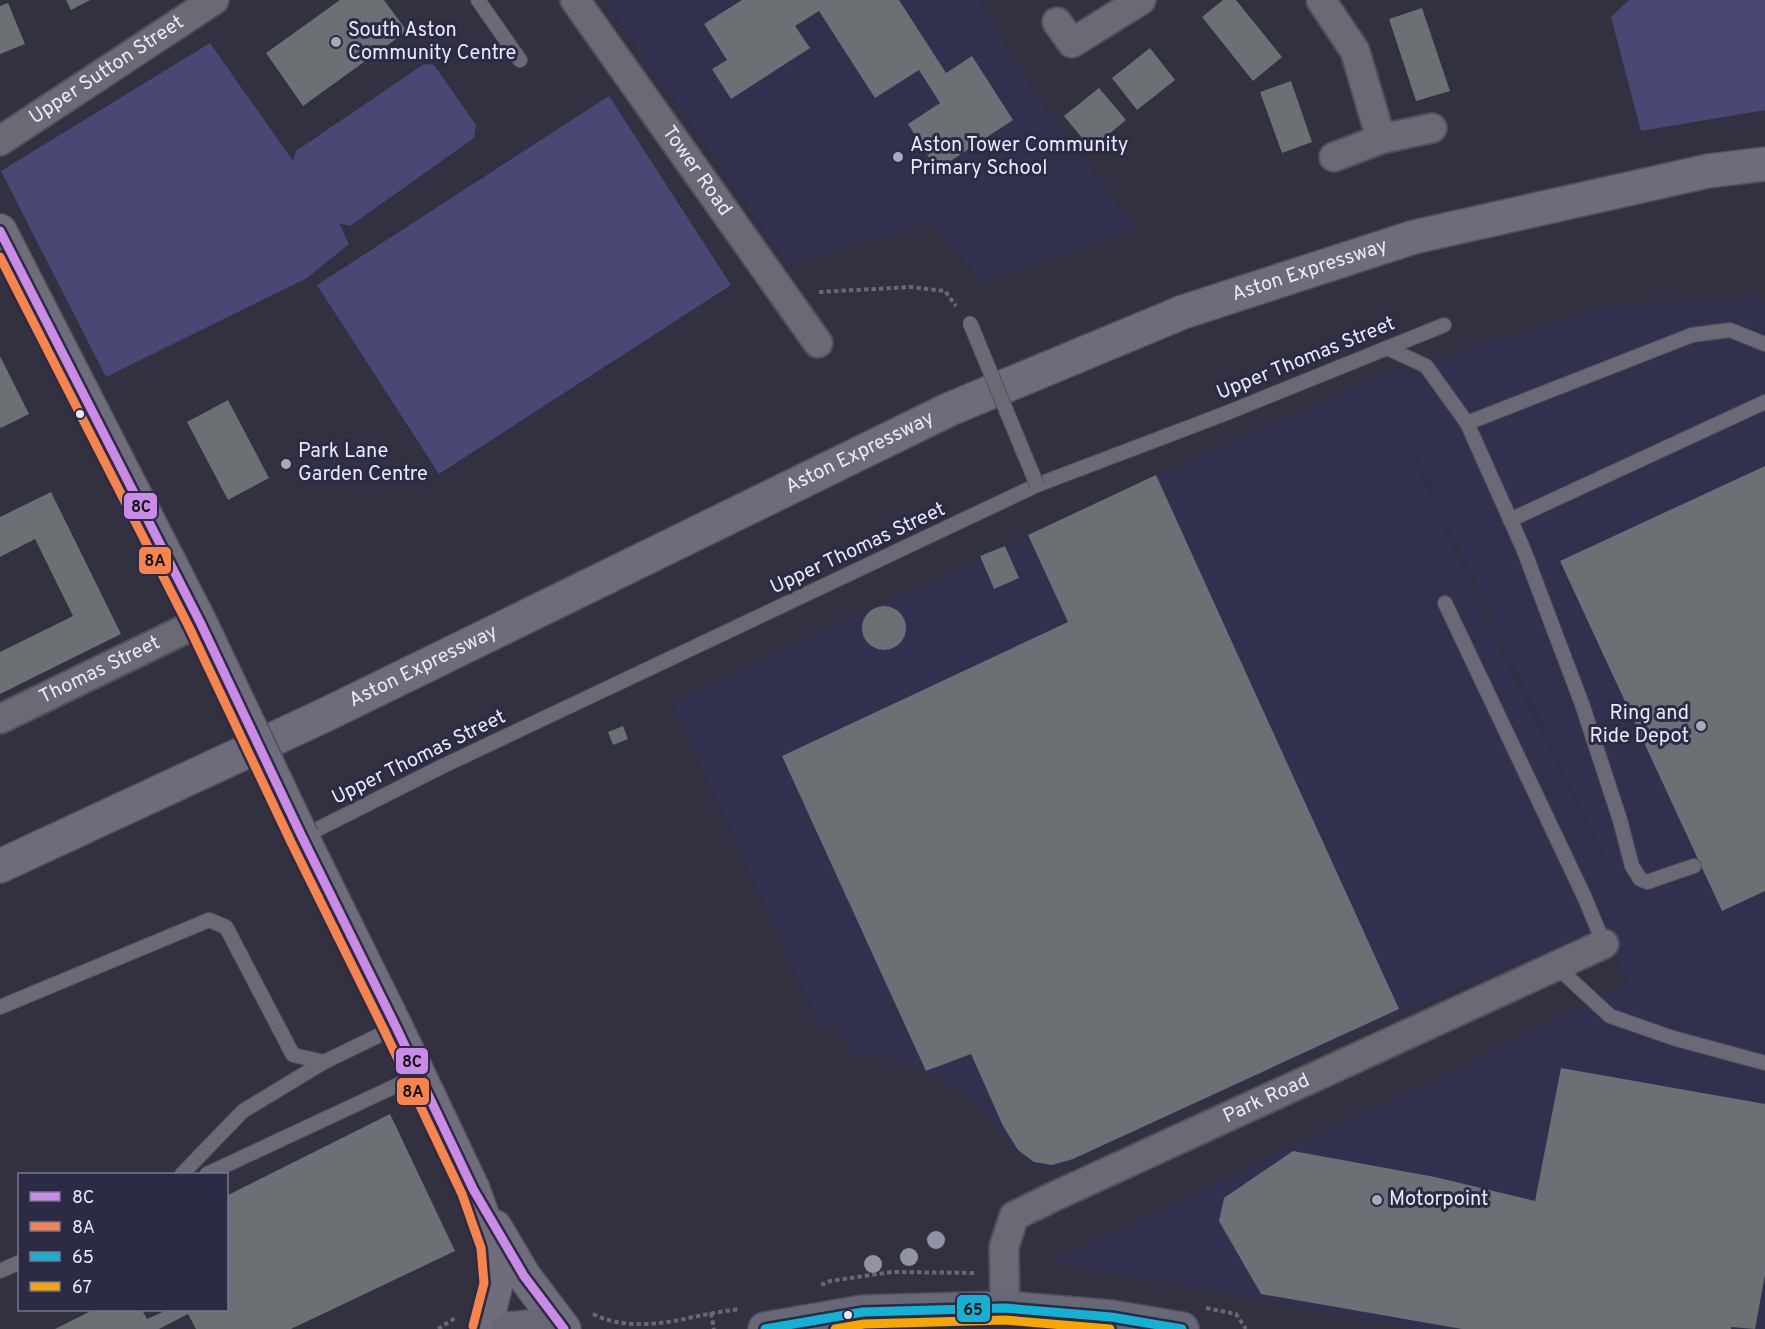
<svg xmlns="http://www.w3.org/2000/svg" width="1765" height="1329" viewBox="0 0 1765 1329" font-family="Overpass,sans-serif">
  <style>
    .built { fill: #31304f; fill-rule: evenodd }
    .green { fill: #494774 }
    .building { fill: #6a7073 }
    .lines { fill: none; stroke-linecap: round; stroke-linejoin: round }
    .lane-casing { stroke: #50505d; stroke-width: 16 }
    .street-casing { stroke: #50505d; stroke-width: 32 }
    .secondary-casing { stroke: #50505d; stroke-width: 36 }
    .primary-casing { stroke: #50505d; stroke-width: 36 }
    .highway-casing { stroke: #50505d; stroke-width: 36 }
    .path { stroke: #686772; stroke-width: 4; stroke-dasharray: 4.5 3; stroke-linecap: butt }
    .lane { stroke: #6a6a75; stroke-width: 14 }
    .street { stroke: #6a6a75; stroke-width: 28 }
    .secondary { stroke: #6e6d7a; stroke-width: 33 }
    .primary { stroke: #686776; stroke-width: 33 }
    .highway { stroke: #6c6c7b; stroke-width: 33 }
    .lane-bridge-casing { stroke: #50505d; stroke-width: 16; stroke-linecap: butt }
    .secondary-bridge-casing { stroke: #50505d; stroke-width: 36; stroke-linecap: butt }
    .lane-bridge { stroke: #6a6a75; stroke-width: 14 }
    .secondary-bridge { stroke: #6e6d7a; stroke-width: 33 }
    .bus-1-casing { stroke: #2c2b46; stroke-width: 14 }
    .bus-2-casing { stroke: #2c2b46; stroke-width: 14 }
    .bus-3-casing { stroke: #2c2b46; stroke-width: 14 }
    .bus-4-casing { stroke: #2c2b46; stroke-width: 14 }
    .bus-1 { stroke: #ca8be6; stroke-width: 9 }
    .bus-2 { stroke: #f8844c; stroke-width: 9 }
    .bus-3 { stroke: #13b2d5; stroke-width: 9 }
    .bus-4 { stroke: #f7a600; stroke-width: 9 }
    .tree { fill: #9292a5 }
    .poi-dot { fill: #a9a9ba; stroke: #2c2b46; stroke-width: 2 }
    .bus-dot { fill: #e9e9fb; stroke: #2c2b46; stroke-width: 2 }
    .labels { text-anchor: middle; dominant-baseline: central; stroke-width: 6; stroke-linejoin: round; paint-order: stroke }
    .poi-label { font-size: 20px; fill: #e9e9fb; stroke: #2c2b46; text-anchor: start }
    .street-label { font-size: 20px; fill: #e9e9fb; stroke: #2c2b46 }
    .line-badge { stroke: #2c2b46; stroke-width: 2 }
    .pale-badge-label { font-size: 16px; text-anchor: middle; font-weight: bold; fill: #111 }
  </style>
  <rect width="100%" height="100%" fill="#323140"/>
  <!-- built -->
  <path class="built" d="M604,0H980L1033,91L1136,228L982,284L932,222L788,265Z
    M1753,298L1765,303V1329H1415L1051,1261L1442,1076L1627,982L1602,928L1409,1009L1051,1170L1021,1159L1003,1136L988,1112L945,1081L892,1057L852,1054L838,1023L822,1032L671,702L1171,469L1378,376L1616,304ZM1395,413L1617,886H1616L1467,578Z"/>
  <!-- green -->
  <path class="green" d="M1629,0H1765V110L1641,131L1611,17Z
    M210,43L293,161L296,151L424,64L434,65L476,125L474,138L350,226L339,223L349,244L307,278L106,377L1,171Z
    M609,96L731,285L439,474L317,285Z"/>
  <!-- building -->
  <path class="building" d="M66,0H90L71,10Z
    M340,0H384L407,31L303,106L266,53Z
    M742,0H899L946,73L972,56L1013,120L937,170L908,124L940,103L919,70L875,98L819,11L795,26L810,48L731,99L712,69L727,60L704,24Z
    M1223,0H1236L1282,57L1253,81L1202,17Z
    M8,3L25,44L0,54V6Z
    M1422,8L1450,91L1416,101L1389,19Z
    M1150,48L1175,80L1137,110L1112,78Z
    M1291,81L1312,142L1282,153L1260,92Z
    M1099,88L1126,120L1091,149L1064,116Z
    M0,356L29,414L1,428L0,426Z
    M228,400L269,478L228,500L187,422Z
    M1765,466V891L1722,911L1560,561Z
    M1156,475L1399,1009L1073,1159L1052,1165L1034,1162L1018,1150L1003,1126L971,1054L926,1071L782,756L1068,622L1028,535Z
    M51,492L121,634L0,694V652L73,616L35,539L0,557V517Z
    M1005,546L1019,578L994,589L980,556Z
    M862 628a22 22 0 1 1 44 0a22 22 0 1 1-44 0Z
    M623,726L628,739L613,745L608,732Z
    M1561,1068L1765,1104V1275L1755,1329L1731,1327V1329H1462L1261,1294L1219,1221L1224,1198L1293,1151L1435,1177L1535,1201Z
    M390,1114L455,1251L291,1329H196L188,1314L159,1329H55L93,1310H142L147,1319L167,1310H226V1196Z"/>
  <g class="lines">
    <defs>
      <path id="lane" d="M478,0L520,60
        M1387,348L1426,366L1467,423L1523,548L1582,704L1620,820L1632,866L1640,879L1647,882L1694,866
        M1467,423L1692,335L1730,330L1765,344
        M1510,520L1765,402
        M1445,603L1584,896L1604,944
        M302,837L443,766L1037,485L1224,414L1444,325
        M1556,966L1610,1016L1673,1038L1765,1063
        M0,1007L209,920L226,927L293,1055L324,1062L396,1027
        M182,1174L243,1111L324,1062
        M207,1174L419,1075
        M0,1271L20,1262"/>
      <g id="street">
        <path id="s1" d="M575,0L818,343"/>
        <path d="M1321,0L1355,51L1381,139"/>
        <path d="M1057,22L1072,43L1141,0"/>
        <path id="s2" d="M0,141L214,0"/>
        <path d="M1334,157L1381,139L1432,128"/>
        <path id="s3" d="M0,719L200,622"/>
        <path id="s4" d="M1005,1308L1004,1247L1014,1216L1053,1197L1604,944"/>
      </g>
      <path id="secondary" d="M0,231L200,622
        M302,837L396,1027L473,1189L493,1245L496,1284L485,1329
        M495,1227L524,1276L564,1329"/>
      <path id="primary" d="M508,1329L539,1326L550,1329
        M765,1329L863,1312L1005,1308L1111,1317L1182,1329"/>
      <g id="highway">
        <path id="s5" d="M0,866L325,715L950,409L1183,312L1414,237L1708,171L1765,164"/>
      </g>
    </defs>
    <!-- lane casing -->
    <use href="#lane" class="lane-casing"/>
    <!-- street casing -->
    <use href="#street" class="street-casing"/>
    <!-- secondary casing -->
    <use href="#secondary" class="secondary-casing"/>
    <!-- primary casing -->
    <use href="#primary" class="primary-casing"/>
    <!-- highway casing -->
    <use href="#highway" class="highway-casing"/>
    <!-- path -->
    <path class="path" d="M819,292L911,287L945,291L956,306
      M821,1285L830,1281L892,1272L977,1273
      M1206,1308L1236,1314L1246,1329
      M711,1313L714,1329
      M593,1314C623,1329 659,1325 693,1317C708,1314 724,1311 740,1309
      M438,1329L455,1318"/>
    <!-- lane -->
    <use href="#lane" class="lane"/>
    <!-- street -->
    <use href="#street" class="street"/>
    <!-- secondary -->
    <use href="#secondary" class="secondary"/>
    <!-- primary -->
    <use href="#primary" class="primary"/>
    <!-- highway -->
    <use href="#highway" class="highway"/>
    <defs>
      <path id="lane-bridge" d="M970,323L1037,485"/>
      <path id="secondary-bridge" d="M200,622L302,837"/>
    </defs>
    <!-- lane-bridge casing -->
    <use href="#lane-bridge" class="lane-bridge-casing"/>
    <!-- secondary-bridge casing -->
    <use href="#secondary-bridge" class="secondary-bridge-casing"/>
    <!-- lane-bridge -->
    <use href="#lane-bridge" class="lane-bridge"/>
    <!-- secondary-bridge -->
    <use href="#secondary-bridge" class="secondary-bridge"/>
    <defs>
      <path id="bus-1" d="M0,231L200,622L302,837L396,1027L473,1189L524,1276L564,1329"/>
      <path id="bus-2" d="M0,257L189,627L291,842L385,1032L462,1194L481,1248L484,1283L473,1326"/>
      <path id="bus-3" d="M765,1329L863,1312L1005,1308L1111,1317L1182,1329"/>
      <path id="bus-4" d="M835,1329L864,1324L1005,1320L1110,1329"/>
    </defs>
    <!-- bus-1 casing -->
    <use href="#bus-1" class="bus-1-casing"/>
    <!-- bus-2 casing -->
    <use href="#bus-2" class="bus-2-casing"/>
    <!-- bus-3 casing -->
    <use href="#bus-3" class="bus-3-casing"/>
    <!-- bus-4 casing -->
    <use href="#bus-4" class="bus-4-casing"/>
    <!-- bus-1 -->
    <use href="#bus-1" class="bus-1"/>
    <!-- bus-2 -->
    <use href="#bus-2" class="bus-2"/>
    <!-- bus-3 -->
    <use href="#bus-3" class="bus-3"/>
    <!-- bus-4 -->
    <use href="#bus-4" class="bus-4"/>
  </g>
  <!-- trees -->
  <g class="tree">
    <circle cx="936" cy="1240" r="9"/>
    <circle cx="909" cy="1257" r="9"/>
    <circle cx="873" cy="1264" r="9"/>
  </g>
  <!-- markers -->
  <g class="poi-dot">
    <circle cx="336" cy="42" r="6"/>
    <circle cx="898" cy="157" r="6"/>
    <circle cx="286" cy="464" r="6"/>
    <circle cx="1701" cy="726" r="6"/>
    <circle cx="1377" cy="1200" r="6"/>
  </g>
  <g class="bus-dot">
    <circle cx="80" cy="414" r="5"/>
    <circle cx="848" cy="1315" r="5"/>
  </g>
  <g class="labels">
    <!-- poi labels -->
    <g class="poi-label">
      <text x="348" y="31">South Aston<tspan x="348" dy="23">Community Centre</tspan></text>
      <text x="910" y="146">Aston Tower Community<tspan x="910" dy="23">Primary School</tspan></text>
      <text x="298" y="452">Park Lane<tspan x="298" dy="23">Garden Centre</tspan></text>
      <text x="1689" y="714" text-anchor="end">Ring and<tspan x="1689" dy="23">Ride Depot</tspan></text>
      <text x="1389" y="1200">Motorpoint</text>
    </g>
    <!-- street labels -->
    <g class="street-label">
      <text stroke="none"><textPath href="#s2" startOffset="128">Upper Sutton Street</textPath></text>
      <text stroke="none"><textPath href="#s1" startOffset="210">Tower Road</textPath></text>
      <text stroke="none"><textPath href="#s5" startOffset="1440">Aston Expressway</textPath></text>
      <text transform="translate(1306 359) rotate(-22)">Upper Thomas Street</text>
      <text stroke="none"><textPath href="#s5" startOffset="954">Aston Expressway</textPath></text>
      <text transform="translate(858 549) rotate(-25)">Upper Thomas Street</text>
      <text stroke="none"><textPath href="#s5" startOffset="468">Aston Expressway</textPath></text>
      <text stroke="none"><textPath href="#s3" startOffset="111">Thomas Street</textPath></text>
      <text transform="translate(419 758) rotate(-26)">Upper Thomas Street</text>
      <text stroke="none"><textPath href="#s4" startOffset="372">Park Road</textPath></text>
    </g>
  </g>
  <g class="line-badge">
    <rect x="123" y="492" width="35" height="28" rx="6" fill="#ca8be6"/>
    <rect x="138" y="546" width="34" height="29" rx="6" fill="#f8844c"/>
    <rect x="395" y="1047" width="34" height="28" rx="6" fill="#ca8be6"/>
    <rect x="396" y="1077" width="34" height="29" rx="6" fill="#f8844c"/>
    <rect x="956" y="1294" width="35" height="29" rx="6" fill="#13b2d5"/>
  </g>
  <g class="pale-badge-label">
    <text x="141" y="512">8C</text>
    <text x="155" y="566">8A</text>
    <text x="412" y="1067">8C</text>
    <text x="413" y="1097">8A</text>
    <text x="973" y="1315">65</text>
  </g>
  <!-- legend -->
  <rect x="18" y="1173" width="210" height="138" fill="#2c2b46" stroke="#78778e" stroke-width="1.5"/>
  <rect x="30" y="1192" width="30" height="9" fill="#ca8be6" stroke="#78778e" stroke-width="1.5"/>
  <text x="72" y="1203" font-size="18" fill="#e9e9fb">8C</text>
  <rect x="30" y="1222" width="30" height="9" fill="#f8844c" stroke="#78778e" stroke-width="1.5"/>
  <text x="72" y="1233" font-size="18" fill="#e9e9fb">8A</text>
  <rect x="30" y="1252" width="30" height="9" fill="#13b2d5" stroke="#78778e" stroke-width="1.5"/>
  <text x="72" y="1263" font-size="18" fill="#e9e9fb">65</text>
  <rect x="30" y="1282" width="30" height="9" fill="#f7a600" stroke="#78778e" stroke-width="1.5"/>
  <text x="72" y="1293" font-size="18" fill="#e9e9fb">67</text>
</svg>
